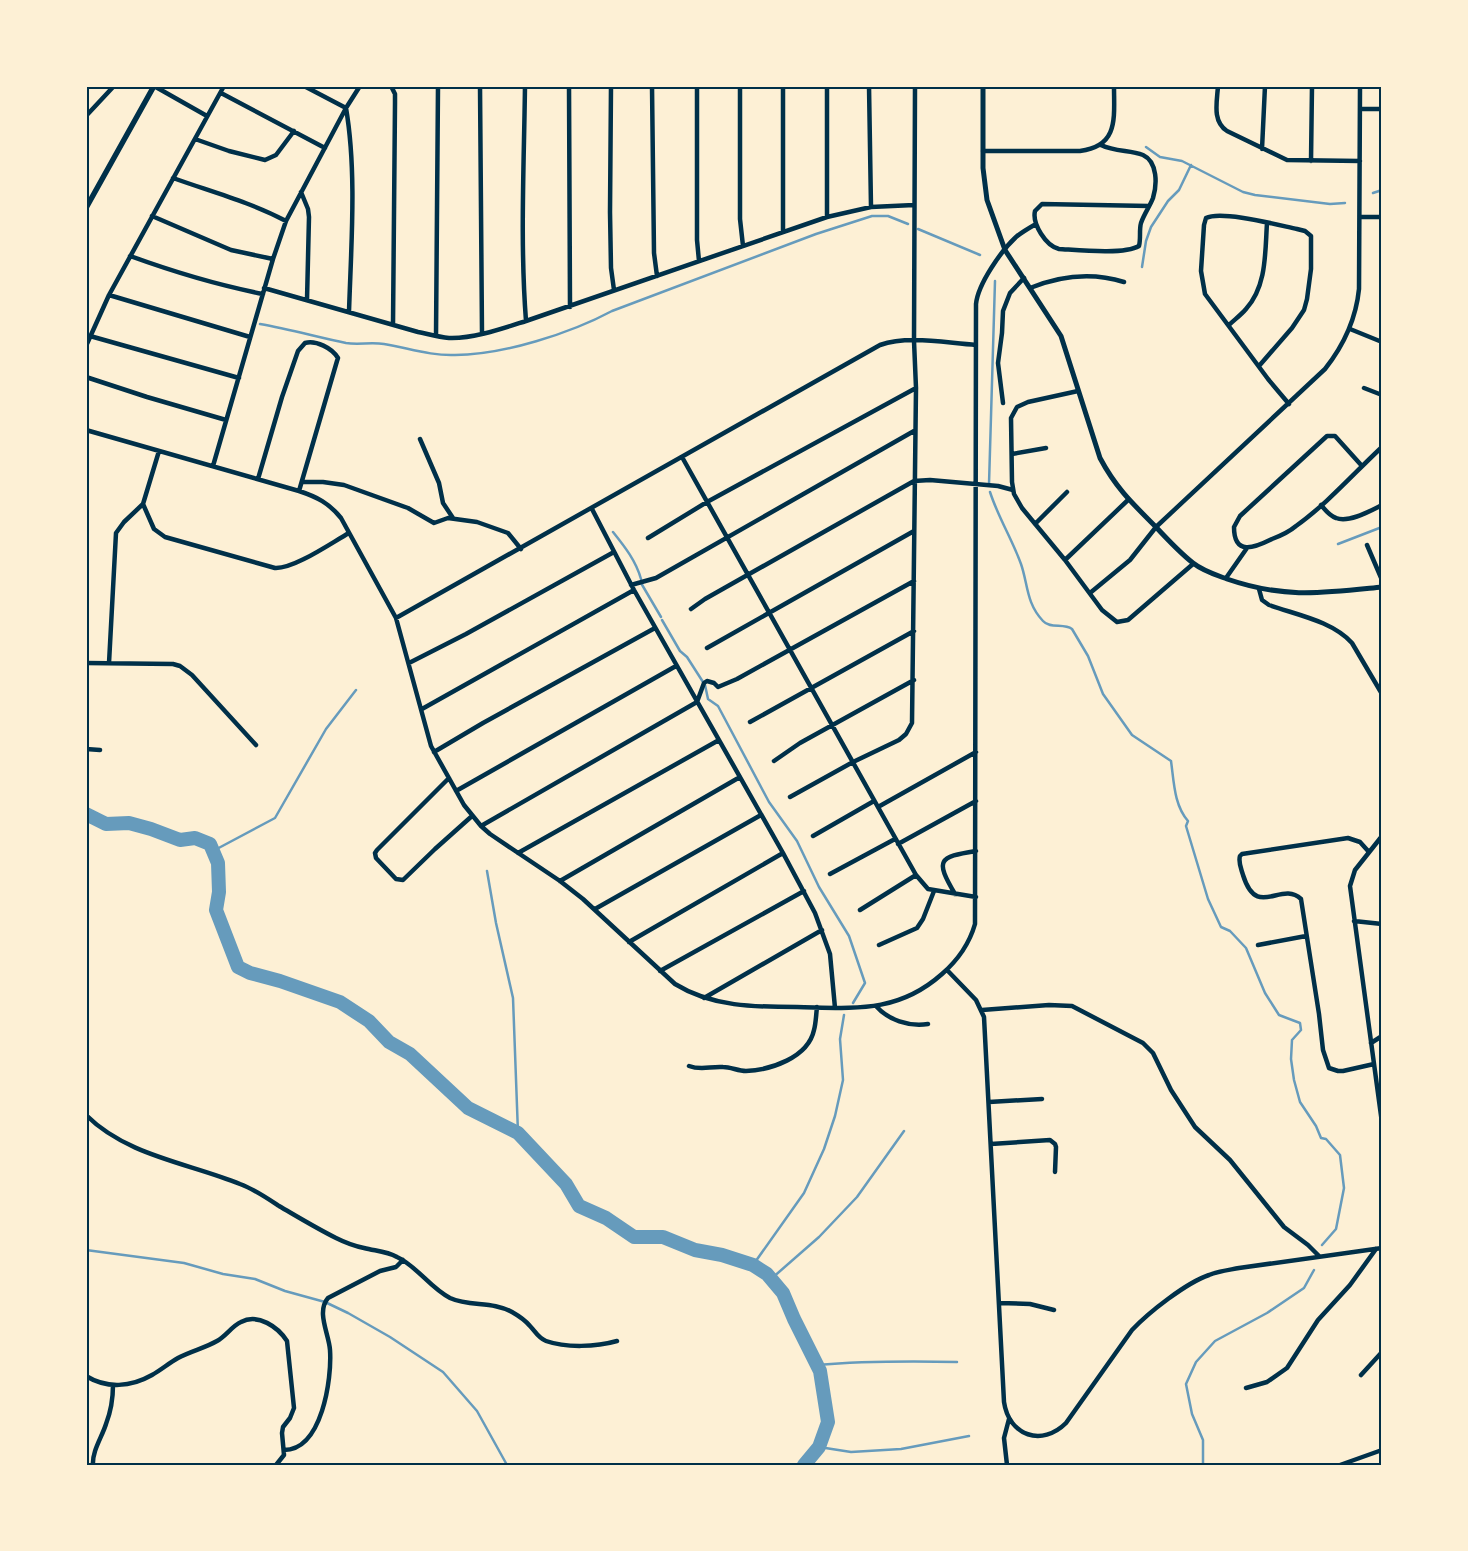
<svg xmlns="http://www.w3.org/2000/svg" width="1468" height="1551" viewBox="0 0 1468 1551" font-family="'Nunito Sans',sans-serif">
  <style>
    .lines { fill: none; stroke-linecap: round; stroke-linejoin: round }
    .stream { stroke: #669bbc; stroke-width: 2.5 }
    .river { stroke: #669bbc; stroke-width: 14 }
    .minor { stroke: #003049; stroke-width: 4.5 }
    .tertiary { stroke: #003049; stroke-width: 5 }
    .secondary { stroke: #003049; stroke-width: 5.5 }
    .neatline { fill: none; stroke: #003049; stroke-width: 2 }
  </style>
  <rect width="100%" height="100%" fill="#fdf0d5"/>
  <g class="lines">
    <!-- stream -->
    <path class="stream" d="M1146,147L1160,157L1182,161L1243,192L1255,195L1330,204L1345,203
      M1373,193L1382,190
      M918,229L980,255
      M1142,267L1146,241L1151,227L1168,201L1179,190L1191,165
      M260,324C289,329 317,337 346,343C358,345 371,342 384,344C408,348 431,356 455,355C503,355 571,333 612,311L816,234L872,216H888L908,224
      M989,484L995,281
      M990,492C998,517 1012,539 1021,564C1028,584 1026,603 1043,621C1050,629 1064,623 1072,629L1088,656L1103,694L1132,735L1171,761C1174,782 1174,805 1188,821L1186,826L1208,899L1221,927L1230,931L1246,948L1265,993L1279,1015L1300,1023L1301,1030L1292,1040L1291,1059L1294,1080L1300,1102L1316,1126L1321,1138L1326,1139L1340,1155L1344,1188L1336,1229L1322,1245
      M613,532C625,547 636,561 641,579
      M1338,544L1382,527
      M641,583L661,617
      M662,620L680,651L687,657L703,682
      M705,685L708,699L718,706L769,802L797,841L819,887L849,936L865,983L853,1003
      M213,851L275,818L326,729L356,690
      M487,871L496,923L513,998L518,1133
      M86,1250L184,1263L223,1274L255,1279L285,1291L325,1302L348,1313L390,1337L443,1372L477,1411L507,1465
      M753,1265L804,1193L824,1149L835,1116L843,1080L840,1039L844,1015
      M771,1279L819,1237L857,1197L904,1131
      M817,1365C864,1361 910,1361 957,1362
      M819,1447L851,1452L901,1449L969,1436
      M1203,1465V1440L1192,1414L1186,1384L1196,1362L1215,1341L1267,1313L1304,1288L1314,1270"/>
    <!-- river -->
    <path class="river" d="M86,814L106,824L129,823L151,829L180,840L195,838L210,844L218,863L219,892L216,910L238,967L250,973L280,981L340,1002L369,1021L389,1042L410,1054L468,1108L518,1133L566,1184L579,1206L606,1218L634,1237H663L695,1250L722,1255L753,1265L767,1274L783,1293L794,1319L820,1371L828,1422L819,1447L804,1465"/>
    <!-- minor -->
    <path class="minor" d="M154,86L207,116
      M304,86L346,108C357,172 351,247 349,312
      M391,86L395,94V103L393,325
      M480,86L482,333
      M525,86C524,165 520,243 526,321
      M569,86L570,307
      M611,86L610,212L611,268L614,290
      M652,86L654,253L657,276
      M697,86V240L699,261
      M740,86V219L743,246
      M783,86V232
      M827,86V217
      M869,86L871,207
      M1218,86C1217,102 1212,121 1227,131L1287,160L1360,161
      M221,93L325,148
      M1361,109H1382
      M86,116L114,86
      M195,139L229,151L265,160L276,155L294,131
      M1101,145C1115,152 1130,150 1143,155C1158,162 1157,185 1153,198C1150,206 1144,214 1141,223C1139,230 1141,238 1139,246C1124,255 1077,250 1059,249C1046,246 1032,224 1035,211L1042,204L1149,206
      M1262,149L1265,86
      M983,151H1080C1119,146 1114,118 1114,86
      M1311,161L1312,86
      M173,178C212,192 250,202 286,221
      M301,192L308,209L309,217L307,300
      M152,216L231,250L273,259
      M1360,217H1382
      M130,256C174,272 217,285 263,294
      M264,288L418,332C428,334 438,337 449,338C473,339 504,328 526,321L827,217L871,207L914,205
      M1030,288C1062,275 1092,272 1124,282
      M109,295L250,337
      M1229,325C1234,320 1241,315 1246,309C1267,286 1265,252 1267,223
      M1350,329L1382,342
      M90,336L239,378
      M436,336L438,86
      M86,346L109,295L224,86
      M1259,366L1292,328L1304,310L1307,299L1311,269V236L1305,231L1297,229C1278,225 1221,210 1206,218L1204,225L1201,271L1205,294L1268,379L1289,404
      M86,377L147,397L226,420
      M1364,388L1382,395
      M1078,391L1028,402L1017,407L1011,418L1012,482L1014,494L1022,508L1065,560L1102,610L1117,622L1128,620L1193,564
      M1003,403L998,363L1002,333L1003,311L1010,293L1024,278
      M86,430L299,491C317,497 329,503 341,518L396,618L431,746L464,805L481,826L490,834L560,881L583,899L675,984C712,1007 755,1007 797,1007C853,1008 897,1014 942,974C958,960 969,945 975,924L976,304C978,284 1001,251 1016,237C1022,232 1029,228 1036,224
      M420,439L439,483L443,503L453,518
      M1012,454L1046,448
      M682,457L916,875L928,889L976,897
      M213,466L273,259L286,221L346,108L360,86
      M1362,466L1335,436H1327L1240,516L1234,527C1234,556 1254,548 1272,539C1280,536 1289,532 1296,526C1327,504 1354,473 1382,447
      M258,479L282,397L298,351L305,343C316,340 332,348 338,358L337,361L299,491
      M302,482H323L344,485L408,508L434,523L448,518L477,522L508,533L521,549
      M143,504L154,529L165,537L275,568C294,569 331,543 349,533
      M1321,505C1325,510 1330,516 1336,518C1349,523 1370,511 1382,505
      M592,509L634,590L783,853L815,913L830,954L835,1008
      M1035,524L1067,492
      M648,538L707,502L916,388
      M1367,545L1382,580
      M1065,560L1128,500
      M1226,578L1247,548
      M631,585L656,578L914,431
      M1259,589L1262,600L1269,605C1297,615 1332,621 1352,643L1382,694
      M1090,593L1130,560L1156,527L1325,369C1344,345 1356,319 1359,289L1360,86
      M691,609L705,599L914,481L930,480L998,486L1013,490
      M396,618L880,345C909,335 945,343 976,345
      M707,648L914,531
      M86,663L173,664L180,666L192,675L256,745
      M109,663L116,533L124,522L143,504L159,451
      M409,663L466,634L614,552
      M422,709L634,590
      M750,722L914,631
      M86,749L100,750
      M434,752L483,723L655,628
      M774,761L800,743L914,680
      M449,778L377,850L375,853L376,858L396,879L403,880L435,849L472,816
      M456,791L676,666
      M790,797L853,762L899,740L906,734L912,723L916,388L914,341L915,86
      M878,807L976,752
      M481,826L697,702L704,683L707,681L714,683L718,687L737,679L914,581
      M813,836L874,801
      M1382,836L1355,870L1350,886L1382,1123
      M898,844L976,801
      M1369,852L1360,842L1348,838L1242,854L1240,856C1238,862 1241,868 1243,875C1257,920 1281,880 1301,899L1319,1014L1323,1050L1329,1068L1338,1071H1343L1374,1064
      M518,853L719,740
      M830,874L895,839
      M560,881L740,777
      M955,894C935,860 938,857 976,851
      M595,909L761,815
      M860,910L916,875
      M1354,921L1382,924
      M629,942L783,853
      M879,945L917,928L923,919L934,891
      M1258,945L1306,936
      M947,970L976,1000L984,1017L1004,1402C1009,1436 1042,1447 1066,1423L1132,1330C1149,1312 1186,1283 1209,1275C1219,1271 1229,1270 1239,1268L1382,1248
      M660,971L804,891
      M704,998L822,930
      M876,1006C888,1020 909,1027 928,1024
      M982,1010L1049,1005L1072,1006L1143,1043L1153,1053L1171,1090L1195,1127L1230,1160L1284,1227L1308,1245L1319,1256
      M1371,1043L1382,1036
      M689,1066C702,1071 710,1066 723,1067C731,1067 738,1071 746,1071C770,1070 808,1058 814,1030C816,1023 816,1015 817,1007
      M989,1102L1042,1099
      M86,1115C127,1156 189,1163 240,1184C254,1189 267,1198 279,1206C298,1217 316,1228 336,1238C344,1242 354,1246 364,1248C375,1251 386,1251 397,1257C417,1266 430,1288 450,1298C470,1307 492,1301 512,1312C519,1316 525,1320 530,1326C535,1331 538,1338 546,1341C566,1348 596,1347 617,1341
      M991,1144L1050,1140L1055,1144L1056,1147L1055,1172
      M999,1303L1030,1304L1054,1310
      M1361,1375L1382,1352
      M86,1376C107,1389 131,1387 152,1375C161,1370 169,1363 178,1358C191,1351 205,1348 217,1341C226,1336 232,1326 241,1322C258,1313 278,1327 287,1341L294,1408L290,1418L283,1427L282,1433L284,1455L276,1465
      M1246,1388L1267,1382L1287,1368L1318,1320L1350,1285L1376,1249
      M284,1450C322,1450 332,1379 330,1350C329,1334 316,1312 328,1298L380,1271L396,1267L403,1260
      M93,1465C92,1451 102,1437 106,1424C111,1411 113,1399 113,1385
      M1007,1465L1004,1438L1009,1419
      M1340,1465L1382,1450"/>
    <!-- tertiary -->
    <path class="tertiary" d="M983,86V168L987,200L1005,250L1061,336L1100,458C1116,488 1132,503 1155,526C1167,539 1179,552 1193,563C1203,571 1216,575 1227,579C1285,599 1323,593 1382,587"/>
    <!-- secondary -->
    <path class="secondary" d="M86,208L154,86"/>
  </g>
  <!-- border -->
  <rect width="1468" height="1551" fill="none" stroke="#fdf0d5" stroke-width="175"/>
  <rect x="88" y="88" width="1292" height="1376" class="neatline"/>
</svg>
